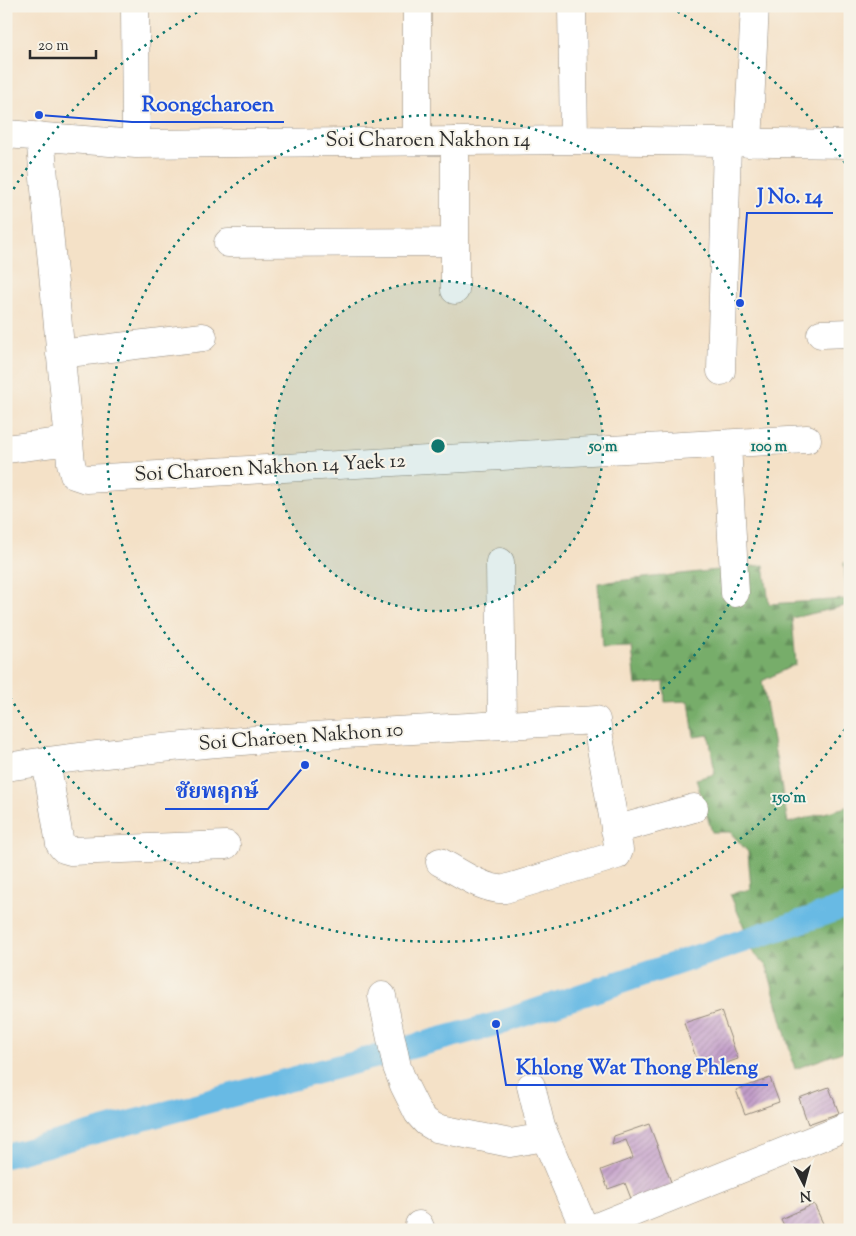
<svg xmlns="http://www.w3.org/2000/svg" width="856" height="1236" viewBox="0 0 856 1236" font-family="'Sorts Mill Goudy','Noto Serif Thai',serif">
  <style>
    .forest { fill: url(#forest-firs); stroke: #516c4b }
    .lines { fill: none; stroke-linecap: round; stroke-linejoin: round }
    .canal { stroke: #68bae4; stroke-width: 24 }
    .building { fill: url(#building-hatch) }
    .minor-casing { stroke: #908679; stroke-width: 29 }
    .minor { stroke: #fff; stroke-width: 28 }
    .ring { fill: none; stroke: #0f766e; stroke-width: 2.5; stroke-dasharray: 2.5 5 }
    .labels { text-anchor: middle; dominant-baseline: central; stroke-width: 4; stroke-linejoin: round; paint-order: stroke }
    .street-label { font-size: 20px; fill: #2b2b2b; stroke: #f7f3e8 }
    .centre { fill: #0f766e; stroke: #f7f3e8; stroke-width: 2.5 }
    .ring-label { font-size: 15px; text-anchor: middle; font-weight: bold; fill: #0f766e; stroke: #f7f3e8; stroke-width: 4; stroke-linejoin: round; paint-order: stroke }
    .leader { fill: none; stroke: #1d4ed8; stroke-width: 2 }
    .callout-dot { fill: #1d4ed8; stroke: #f7f3e8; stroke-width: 2 }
    .callout-label { font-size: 21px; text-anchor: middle; font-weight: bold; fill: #1d4ed8; stroke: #f7f3e8; stroke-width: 4; stroke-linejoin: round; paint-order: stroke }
  </style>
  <defs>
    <pattern id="forest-firs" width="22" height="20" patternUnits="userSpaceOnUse" patternTransform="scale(1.25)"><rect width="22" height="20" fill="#77ad6b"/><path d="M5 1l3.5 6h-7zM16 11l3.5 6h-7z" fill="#628d58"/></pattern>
    <pattern id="building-hatch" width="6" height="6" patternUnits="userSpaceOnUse" patternTransform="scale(1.25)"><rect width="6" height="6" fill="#c39eca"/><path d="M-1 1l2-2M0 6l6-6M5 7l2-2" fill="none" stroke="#9f81a4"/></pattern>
  </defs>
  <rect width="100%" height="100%" fill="#f7f3e8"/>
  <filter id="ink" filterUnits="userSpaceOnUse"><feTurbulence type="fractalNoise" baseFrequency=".02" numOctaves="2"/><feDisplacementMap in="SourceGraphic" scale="10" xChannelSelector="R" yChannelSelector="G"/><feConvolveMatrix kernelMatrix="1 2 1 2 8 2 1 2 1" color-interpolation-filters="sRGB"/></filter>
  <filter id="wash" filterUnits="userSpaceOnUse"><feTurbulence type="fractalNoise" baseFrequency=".0096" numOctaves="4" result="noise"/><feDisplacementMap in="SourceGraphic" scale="20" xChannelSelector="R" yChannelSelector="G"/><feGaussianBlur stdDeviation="1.12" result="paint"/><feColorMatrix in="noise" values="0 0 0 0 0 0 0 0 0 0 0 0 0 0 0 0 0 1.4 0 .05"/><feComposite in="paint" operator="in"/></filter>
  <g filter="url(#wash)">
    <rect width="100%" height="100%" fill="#f4e1c7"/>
    <!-- forest -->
    <path class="forest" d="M850,562V605L792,618L796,664L762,681L788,823L850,806V900L747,934L730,894L751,889L748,852L730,832H712L696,779L715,774L709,735L694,737L689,701L665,702L664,682L636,685L632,647L602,648L598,583L764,565L769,604L847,599L844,563Z
      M850,915V1049L795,1069L767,967L750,949Z"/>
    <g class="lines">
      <!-- canal -->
      <path class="canal" d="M6,1156L496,1024L850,905"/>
    </g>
    <g id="blocks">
      <!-- building -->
      <path class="building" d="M721,1011L738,1059L701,1072L684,1023Z
        M770,1078L779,1102L745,1114L736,1090Z
        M829,1087L839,1113L808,1124L799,1098Z
        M649,1124L673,1187L632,1201L625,1183L608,1189L601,1170L633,1158L626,1140L612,1145L614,1136Z
        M814,1204L826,1230H786L781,1219Z"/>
    </g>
  </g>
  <g filter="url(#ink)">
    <use href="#blocks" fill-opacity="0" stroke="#908679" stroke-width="1"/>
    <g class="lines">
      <defs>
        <path id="minor" d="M135,6L136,144
          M417,6V141
          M572,6L574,140
          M6,134L136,144L574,140L850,144
          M40,136L71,463L74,475L86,479L807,439
          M455,141V290
          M748,143L755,6
          M228,243L455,242
          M821,334L850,333
          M60,354L203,337
          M721,371L727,143
          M727,444L735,593
          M6,449L69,441
          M500,562L502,725
          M46,761L60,844L64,849L71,851L226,845
          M6,767C201,738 399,731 596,720L619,850L617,855L505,889C484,891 458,871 440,862
          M615,830L694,808
          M382,996L397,1067L404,1085L418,1113L426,1122L436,1128L510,1143L545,1137
          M531,1086L541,1127L585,1230
          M419,1225L421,1230
          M589,1230L850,1125"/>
      </defs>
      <!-- minor casing -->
      <use href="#minor" class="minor-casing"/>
      <!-- minor -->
      <use href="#minor" class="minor"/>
    </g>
  </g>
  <!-- distance rings -->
  <circle cx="438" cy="446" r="165" fill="#0f766e" fill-opacity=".12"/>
  <g class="ring">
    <circle cx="438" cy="446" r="165"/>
    <circle cx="438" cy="446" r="331"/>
    <path d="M849 723A496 496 0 0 1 6 690M6 202A496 496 0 0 1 205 8M671 8A496 496 0 0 1 849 169"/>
  </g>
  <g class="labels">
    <!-- street labels -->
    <g class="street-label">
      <text x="428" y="141">Soi Charoen Nakhon 14</text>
      <text transform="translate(270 469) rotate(-3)">Soi Charoen Nakhon 14 Yaek 12</text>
      <text transform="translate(301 738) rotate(-4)">Soi Charoen Nakhon 10</text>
    </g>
  </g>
  <circle cx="438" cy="446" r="8" class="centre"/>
  <g class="ring-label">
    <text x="603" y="451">50 m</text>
    <text x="769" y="451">100 m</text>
    <text x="789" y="802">150 m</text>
  </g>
  <!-- callouts -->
  <path class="leader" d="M39 115L132 122H284M740 303L747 213H833M305 765L268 809H165M496 1024L506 1085H768"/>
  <g class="callout-dot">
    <circle cx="39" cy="115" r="5"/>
    <circle cx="740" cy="303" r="5"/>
    <circle cx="305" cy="765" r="5"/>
    <circle cx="496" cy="1024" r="5"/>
  </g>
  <g class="callout-label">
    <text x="208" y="111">Roongcharoen</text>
    <text x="790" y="203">J No. 14</text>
    <text x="217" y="798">ชัยพฤกษ์</text>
    <text x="637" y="1074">Khlong Wat Thong Phleng</text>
  </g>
  <!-- margin -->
  <rect width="856" height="1236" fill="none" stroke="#f7f3e8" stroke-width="25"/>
  <!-- north arrow -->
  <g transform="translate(804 1184) rotate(174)" stroke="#f7f3e8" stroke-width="4" paint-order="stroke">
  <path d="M0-4L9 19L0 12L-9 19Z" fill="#2b2b2b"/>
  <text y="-8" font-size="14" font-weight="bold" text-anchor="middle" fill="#2b2b2b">N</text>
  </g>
  <!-- scale -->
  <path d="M30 50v8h66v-8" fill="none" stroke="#2b2b2b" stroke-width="2.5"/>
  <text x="38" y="50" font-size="15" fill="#2b2b2b" stroke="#f7f3e8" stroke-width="4" paint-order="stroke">20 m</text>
</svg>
